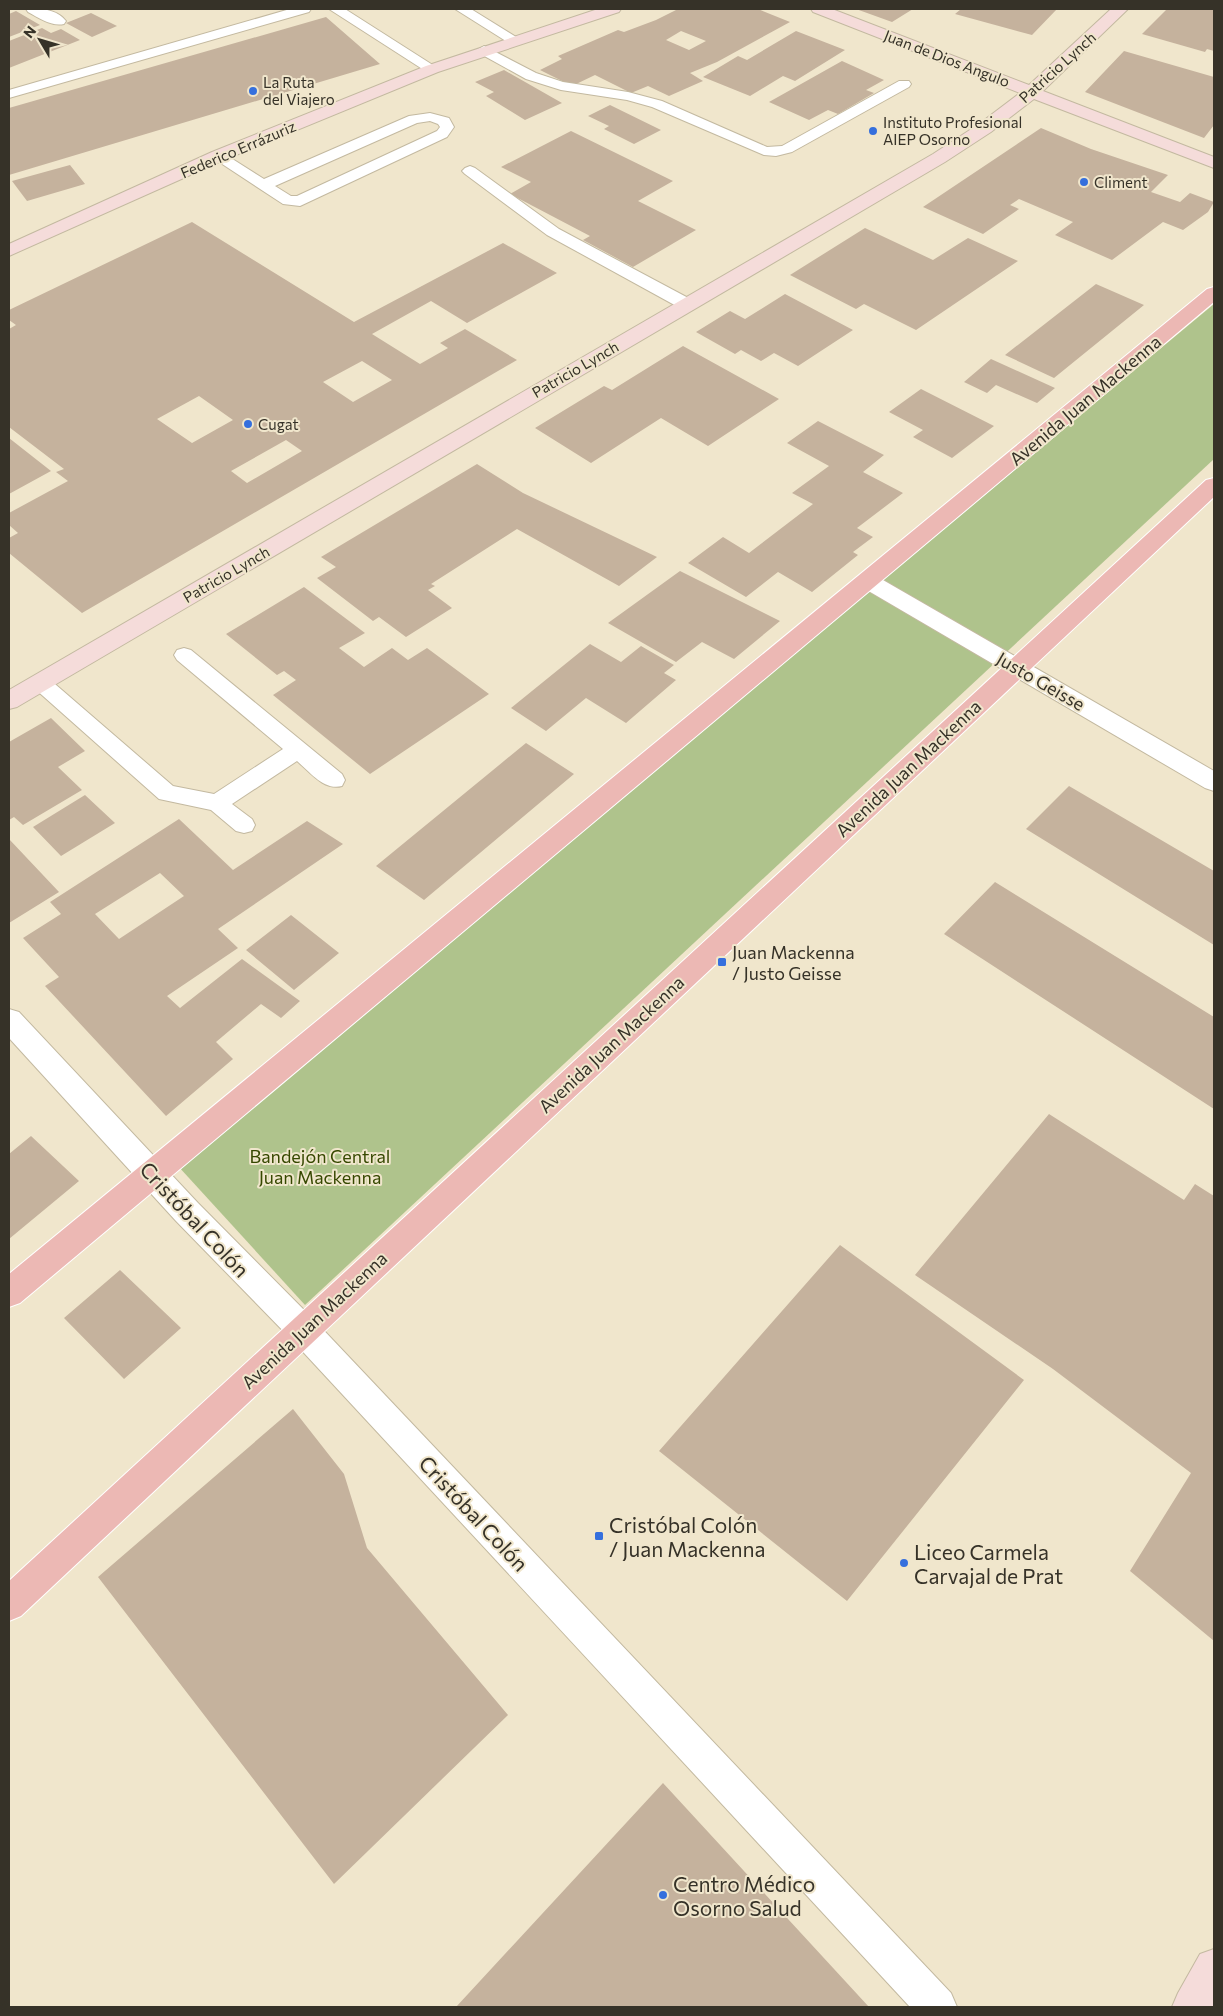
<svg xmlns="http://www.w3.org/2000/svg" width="1223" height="2016" viewBox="0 0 1223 2016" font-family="Commissioner,sans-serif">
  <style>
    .green { fill: #afc38c }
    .building { fill: #c5b29d; fill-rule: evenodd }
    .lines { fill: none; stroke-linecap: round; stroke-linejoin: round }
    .lane-casing { stroke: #c3b9a0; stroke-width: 2 }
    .street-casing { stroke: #c3b9a0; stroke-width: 2 }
    .secondary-casing { stroke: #c3b9a0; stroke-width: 2 }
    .primary-casing { stroke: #fff; stroke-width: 2 }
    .lane { fill: #fff; fill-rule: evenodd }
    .street { fill: #fff; fill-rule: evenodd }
    .secondary { fill: #f5dcda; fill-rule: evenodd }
    .primary { fill: #ecb8b4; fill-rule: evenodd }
    .poi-dot { fill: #356fdd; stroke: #f0e6cc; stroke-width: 2 }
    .labels { text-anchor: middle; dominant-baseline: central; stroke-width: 4; stroke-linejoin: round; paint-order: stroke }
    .far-street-label { font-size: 15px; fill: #363228; stroke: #f0e6cc }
    .far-poi-label { font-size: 15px; fill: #363228; stroke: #f0e6cc; text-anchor: start }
    .street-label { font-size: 18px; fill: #363228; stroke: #f0e6cc }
    .poi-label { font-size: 18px; fill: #363228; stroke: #f0e6cc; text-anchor: start }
    .park-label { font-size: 18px; fill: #364800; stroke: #f0e6cc }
    .near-street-label { font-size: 21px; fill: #363228; stroke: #f0e6cc }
    .near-poi-label { font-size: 21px; fill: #363228; stroke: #f0e6cc; text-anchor: start }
  </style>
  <rect width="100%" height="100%" fill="#f0e6cc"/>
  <!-- green -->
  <path class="green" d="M1214,304V459L305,1305L178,1166Z"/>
  <!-- building -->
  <path class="building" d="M678,9H758L790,22L717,62L690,73L703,81L669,96L648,86L631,93L595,75L572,86L540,70L562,59L558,56L618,30L624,32L656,20ZM681,31L706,41L689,50L666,40Z
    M856,9H913L892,22Z
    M961,9H1057L1032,35L955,14Z
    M1167,9H1214V51L1207,49L1205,52L1142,34Z
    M16,11L40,25L9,37V14Z
    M91,13L117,26L92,37L66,23Z
    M326,17L380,64L9,175V108Z
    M42,28L51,33L61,29L80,40L9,68V41Z
    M796,31L845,50L795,81L783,76L750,96L703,77L738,56L747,60Z
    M1124,51L1214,77V125L1204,138L1085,92Z
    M842,61L884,80L866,90L874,93L838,114L828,110L809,120L769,102Z
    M504,70L562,103L525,120L486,96L494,92L475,82Z
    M610,105L661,130L634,144L604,129L609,126L588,116Z
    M1041,128L1091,149L1168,175L1151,192L1180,202L1190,193L1214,202L1208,212L1183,230L1163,222L1112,260L1055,235L1073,222L1019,199L1010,205L1019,209L983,234L923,207Z
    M571,131L673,181L638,201L696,230L633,267L583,240L590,236L510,194L531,182L501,167Z
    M70,165L85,184L27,201L12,181Z
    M192,222L354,322L503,243L557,273L467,323L431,301L372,334L420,364L448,348L440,343L465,329L517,360L82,613L9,553V538L18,533L9,525V513L68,481L56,472L64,469L9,427V329L16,325L9,320V310ZM362,361L392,380L353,402L323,382ZM199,396L233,420L192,443L157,419ZM286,440L302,451L247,483L231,471Z
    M865,228L933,260L968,238L1018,261L916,330L864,304L856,309L790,275Z
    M1096,284L1144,305L1054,378L1005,355Z
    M785,294L853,330L798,366L774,353L761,361L741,350L735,354L696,332L730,311L745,319Z
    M683,346L779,399L708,446L661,418L591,463L535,428L604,386L612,390Z
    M991,359L1055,388L1037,403L996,385L987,393L964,382Z
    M921,389L994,426L952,458L913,437L923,430L889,412Z
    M818,421L884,455L863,472L903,493L857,528L873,537L853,552L858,555L812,592L778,572L746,597L688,563L723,537L749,553L813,504L792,493L829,466L787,443Z
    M9,438L51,471L9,494Z
    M477,464L523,493L657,557L619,586L517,529L431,584L435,586L428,590L452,608L406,637L379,617L373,621L317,578L336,567L321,557Z
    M680,571L780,621L734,659L702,642L676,662L608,623Z
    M304,587L365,633L339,648L364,667L392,648L408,660L427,648L489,694L370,774L273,695L296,680L284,671L277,675L226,634Z
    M590,644L621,662L641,646L674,665L664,673L676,680L626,723L586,698L546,731L511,708Z
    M51,718L85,751L58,767L82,790L23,825L14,817L9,820V742Z
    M526,743L574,774L424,900L376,866Z
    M1069,786L1214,871V945L1026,829Z
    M85,795L115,823L61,856L33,827Z
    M179,819L233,870L307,821L343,844L218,929L238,948L167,996L180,1008L242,959L300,1001L281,1018L261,1004L216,1042L233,1059L166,1116L45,986L59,977L23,938L61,914L50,902ZM160,873L184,896L119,939L95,914Z
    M9,839L59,892L9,923Z
    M995,882L1214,1017V1109L944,934Z
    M291,915L339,953L294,990L246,950Z
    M1049,1114L1184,1200L1195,1184L1214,1196V1641L1130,1571L1191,1473L1053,1369L915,1275Z
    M31,1136L79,1181L9,1239V1154Z
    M840,1245L1024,1380L847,1601L659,1451Z
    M120,1270L181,1328L124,1379L64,1318Z
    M293,1409L344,1474L367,1548L508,1715L334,1884L98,1577Z
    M663,1783L869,2007H456Z"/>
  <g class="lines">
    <defs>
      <path id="lane" d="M290,9H311L309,12L9,98V90Z
        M329,9H345L439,69L437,72H427Z
        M455,9H471L521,40L514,44L509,43Z
        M484,46L536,73L563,82L628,92L662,101L767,147L782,146L899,81H909L911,84L909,87L792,152L776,156L764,155L652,107L627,100L561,90L526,79L479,53L477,50Z
        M430,113L449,118L454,127L447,137L300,206L283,204L210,156L213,153H223L264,179L409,116ZM430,121L438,124L440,127L437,131L297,196H291L275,186L417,123Z
        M470,166L475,168L559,229L692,300L694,304L692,308H680L547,235L465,174L462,171L465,168Z
        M184,648L191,650L342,774L345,780L342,786C324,791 310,772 297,761L232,804L252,819L255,825L252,831L244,833L236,831L211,810L159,799L34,688L31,683L34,678L41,676L48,678L173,786L214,794L283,749L177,660L174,655L177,650Z"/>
      <path id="street" d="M26,9C40,8 57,9 66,21L64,24C52,27 39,18 28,12Z
        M868,573L876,576L1214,771V791L1205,788L860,586L857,581L860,576Z
        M9,1009L19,1012L198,1203L314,1320L951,1993L957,2007H910L292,1340L176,1221L9,1038Z"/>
      <path id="secondary" d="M598,9H621L619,12L438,72L224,160L9,256V244L212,152L426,66Z
        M811,9H832L1029,85L1111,9H1128L1043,91L1214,157V168L1034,99L991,132L945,162L17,707L9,709V690L933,154L979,124L1020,93L813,12Z
        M1214,1949V2007H1172L1178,1993L1200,1954Z"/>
      <path id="primary" d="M1214,287V302L20,1303L9,1307V1274L1207,289Z
        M1214,478V497L21,1616L9,1621V1581L1206,480Z"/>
    </defs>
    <!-- lane casing -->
    <use href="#lane" class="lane-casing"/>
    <!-- street casing -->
    <use href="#street" class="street-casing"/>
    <!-- secondary casing -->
    <use href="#secondary" class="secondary-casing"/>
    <!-- primary casing -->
    <use href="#primary" class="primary-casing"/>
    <!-- lane -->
    <use href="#lane" class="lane"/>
    <!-- street -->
    <use href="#street" class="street"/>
    <!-- secondary -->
    <use href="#secondary" class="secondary"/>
    <!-- primary -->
    <use href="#primary" class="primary"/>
  </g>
  <!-- markers -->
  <g class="poi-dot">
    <circle cx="253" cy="91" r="5"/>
    <circle cx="873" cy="131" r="5"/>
    <circle cx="1084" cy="182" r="5"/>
    <circle cx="248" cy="424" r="5"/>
    <rect x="717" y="957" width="10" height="10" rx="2.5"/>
    <rect x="594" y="1531" width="10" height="10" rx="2.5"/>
    <circle cx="904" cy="1563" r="5"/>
    <circle cx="663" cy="1895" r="5"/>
  </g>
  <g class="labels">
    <!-- far-street labels -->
    <g class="far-street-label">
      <text transform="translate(947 58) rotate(21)">Juan de Dios Angulo</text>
      <text transform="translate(1057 67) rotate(-42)">Patricio Lynch</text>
      <text transform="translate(238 149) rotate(-23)">Federico Errázuriz</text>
      <text transform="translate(575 369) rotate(-30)">Patricio Lynch</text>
      <text transform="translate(226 574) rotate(-30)">Patricio Lynch</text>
    </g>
    <!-- far-poi labels -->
    <g class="far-poi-label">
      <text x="263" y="82">La Ruta<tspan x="263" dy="17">del Viajero</tspan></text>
      <text x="883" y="122">Instituto Profesional<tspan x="883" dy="17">AIEP Osorno</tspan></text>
      <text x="1094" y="182">Climent</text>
      <text x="258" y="424">Cugat</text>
    </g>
    <!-- street labels -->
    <g class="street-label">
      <text transform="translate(1085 400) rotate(-40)">Avenida Juan Mackenna</text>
      <text transform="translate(1041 681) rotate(30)">Justo Geisse</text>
      <text transform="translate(908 768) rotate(-43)">Avenida Juan Mackenna</text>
      <text transform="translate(611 1044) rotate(-43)">Avenida Juan Mackenna</text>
      <text transform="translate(314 1320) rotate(-43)">Avenida Juan Mackenna</text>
    </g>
    <!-- poi labels -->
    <g class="poi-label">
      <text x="732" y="952">Juan Mackenna<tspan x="732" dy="21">/ Justo Geisse</tspan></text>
    </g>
    <!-- park labels -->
    <g class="park-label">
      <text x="320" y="1156">Bandejón Central<tspan x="320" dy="21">Juan Mackenna</tspan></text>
    </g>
    <!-- near-street labels -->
    <g class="near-street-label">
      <text transform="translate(195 1219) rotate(47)">Cristóbal Colón</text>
      <text transform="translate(474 1513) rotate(47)">Cristóbal Colón</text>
    </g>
    <!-- near-poi labels -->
    <g class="near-poi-label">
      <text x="609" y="1524">Cristóbal Colón<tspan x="609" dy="24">/ Juan Mackenna</tspan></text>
      <text x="914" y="1551">Liceo Carmela<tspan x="914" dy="24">Carvajal de Prat</tspan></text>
      <text x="673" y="1883">Centro Médico<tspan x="673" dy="24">Osorno Salud</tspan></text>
    </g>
  </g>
  <!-- border -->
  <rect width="1223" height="2016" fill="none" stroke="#363228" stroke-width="20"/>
  <!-- north arrow -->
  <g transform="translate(40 40) rotate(308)" stroke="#f0e6cc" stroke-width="4" paint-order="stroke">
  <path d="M0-4L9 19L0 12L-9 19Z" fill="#363228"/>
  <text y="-8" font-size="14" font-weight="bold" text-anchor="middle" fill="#363228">N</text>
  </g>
</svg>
